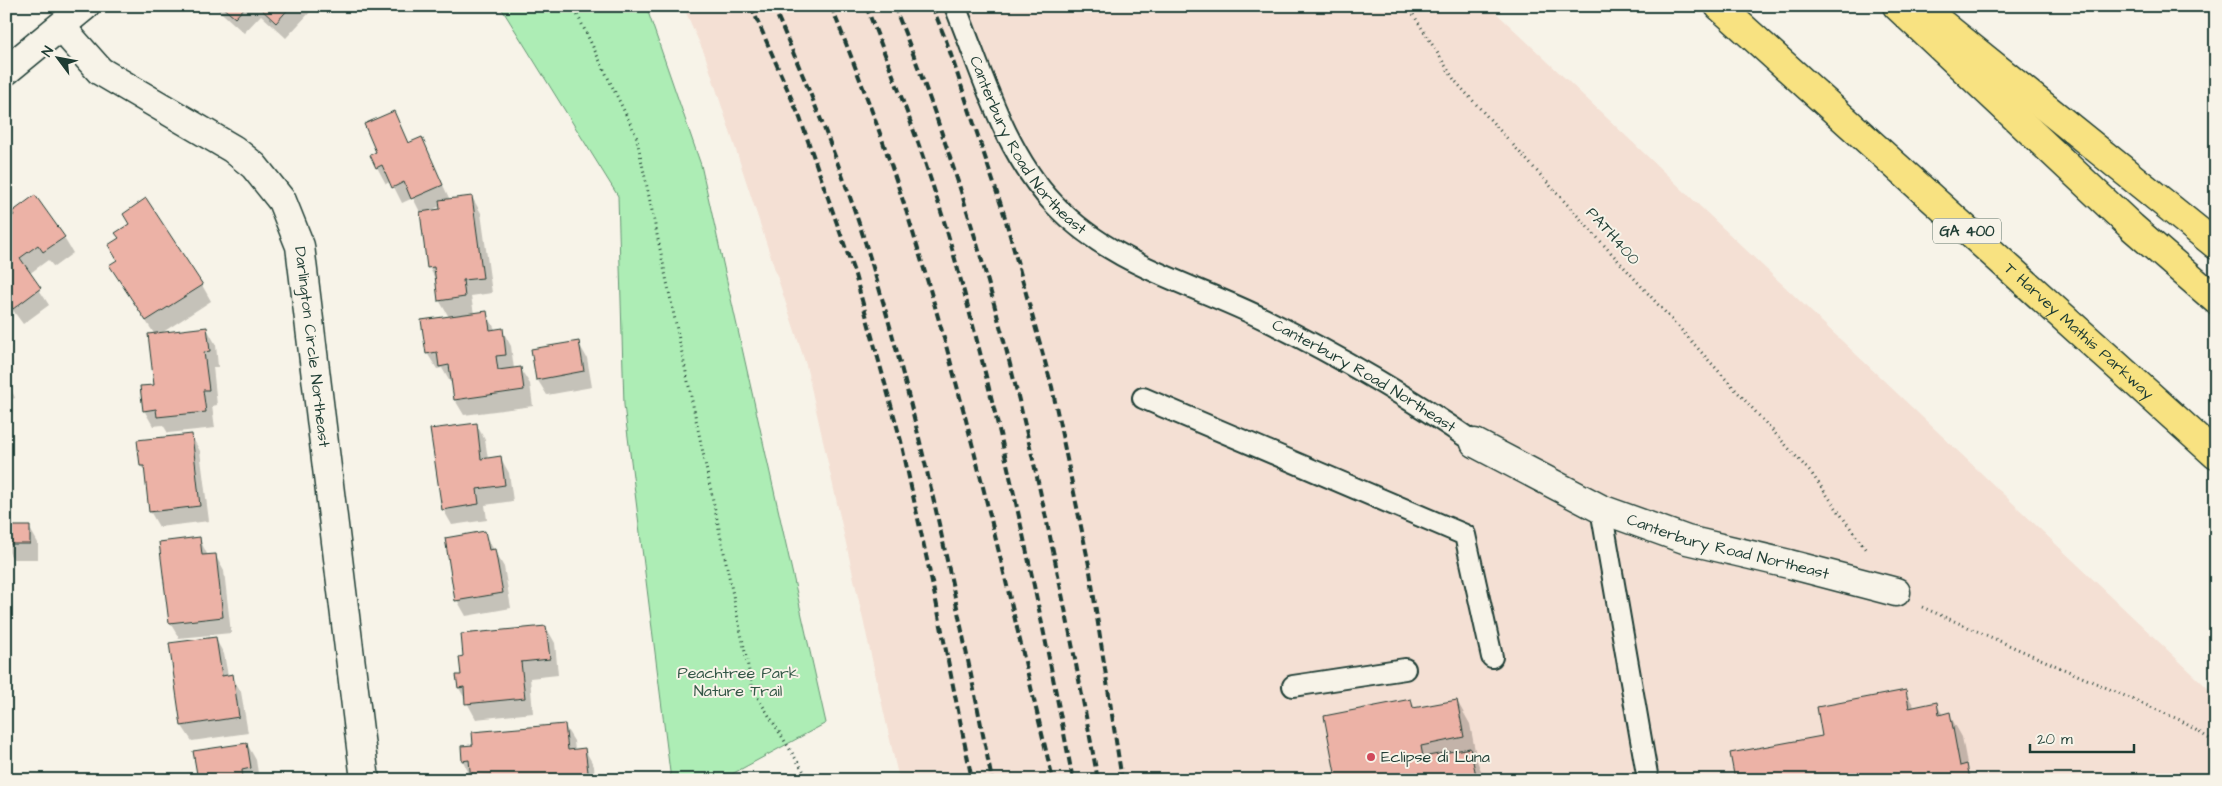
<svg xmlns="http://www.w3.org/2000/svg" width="2222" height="786" viewBox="0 0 2222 786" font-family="'Architects Daughter',sans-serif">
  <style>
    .built { fill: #f4e0d4 }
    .green { fill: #adedb5; stroke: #669574 }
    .shadow { fill: #0003; fill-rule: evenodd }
    .building { fill: #ecb2a6; stroke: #1f3d34 }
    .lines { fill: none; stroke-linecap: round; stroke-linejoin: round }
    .lane-casing { stroke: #1f3d34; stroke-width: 24 }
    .street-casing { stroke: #1f3d34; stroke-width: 31 }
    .highway-casing { stroke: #1f3d34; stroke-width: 31 }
    .path { stroke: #1f3d34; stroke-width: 3; stroke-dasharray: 1 4; stroke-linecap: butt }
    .lane { stroke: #f7f3e8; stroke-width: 20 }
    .street { stroke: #f7f3e8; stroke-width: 28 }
    .highway { stroke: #f8e281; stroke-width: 28 }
    .rail { stroke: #1f3d34; stroke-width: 4; stroke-dasharray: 8 4; stroke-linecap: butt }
    .poi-dot { fill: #d1495b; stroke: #f7f3e8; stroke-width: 2 }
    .labels { text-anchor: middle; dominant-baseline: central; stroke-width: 4; stroke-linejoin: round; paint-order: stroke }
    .shield { fill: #f7f3e8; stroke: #60746a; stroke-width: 1 }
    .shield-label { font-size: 15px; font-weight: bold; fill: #1f3d34 }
    .street-label { font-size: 16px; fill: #1f3d34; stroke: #f7f3e8 }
    .park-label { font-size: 16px; fill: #345747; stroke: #f7f3e8 }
    .poi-label { font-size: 16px; fill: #1f3d34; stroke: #f7f3e8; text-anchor: start }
  </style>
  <rect width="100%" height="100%" fill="#f7f3e8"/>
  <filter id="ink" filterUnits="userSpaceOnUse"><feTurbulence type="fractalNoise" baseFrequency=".02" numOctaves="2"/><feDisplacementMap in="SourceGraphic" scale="10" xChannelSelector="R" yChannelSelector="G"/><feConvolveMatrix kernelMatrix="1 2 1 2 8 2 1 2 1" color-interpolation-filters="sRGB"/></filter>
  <g filter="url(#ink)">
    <!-- built -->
    <path class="built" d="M683,6H1489L2216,696V780H899L806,365L705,55Z"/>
    <!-- green -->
    <path class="green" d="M500,6H646L701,165L826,723L721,780H671L624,405L618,196Z"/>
    <!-- shadow -->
    <path class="shadow" d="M214,6H308L311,11L286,38L261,15L244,33Z
      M393,113L409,144L421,138L450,200L472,197L481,213L492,293L471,296L474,314L486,312L496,331L502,330L511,346L514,369L520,368L530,384L533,406L464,415L455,400L452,382H450L442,368L437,369L427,353L449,317L439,300L437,282L429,267L421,214L413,198L402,203L391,181L386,184L371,156L378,153ZM441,206L442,210L429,211Z
      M6,222L64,238L73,253L54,267L48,260L29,274L49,305L23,324L6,301Z
      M110,265L202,285L211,301L160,334L207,329L216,345L218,367H213L217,405L212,406L215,428L168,433L163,425L153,426L144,410L155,386V335Z
      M578,342L587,358L592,387L547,395L537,379Z
      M6,377L15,398L6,401Z
      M476,424L485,440L488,459L500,457L509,473L513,501L485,505L487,520L452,525L443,509Z
      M191,435L200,451L209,521L159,527L150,511L146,473L141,466Z
      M6,527H29L38,543V559H13L6,548Z
      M484,533L504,567L511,608L466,616L457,600Z
      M199,538L208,556L215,555L224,571L231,633L179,638L170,623Z
      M546,627L555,643L558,675L530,678L533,713L476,719L459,688L462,676Z
      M215,638L224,654L228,676H232L241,692L248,733L192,741L182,726Z
      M1905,691L1915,708L1936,704L1943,715L1949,714L1962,737L1968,769L1974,780H1737L1823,737Z
      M1410,700L1416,709L1457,701L1470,724L1477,761L1485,780H1305L1336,774Z
      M564,725L574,741L575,751L585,750L594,766L595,780H472L463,761Z
      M247,744L256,760L259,780H199Z"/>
    <!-- building -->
    <path class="building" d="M221,6H246L235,18Z
      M258,6H291L276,23Z
      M394,111L408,143L422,137L443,185L411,199L404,182L392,188L382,165L376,168L370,155L376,152L364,124Z
      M35,195L65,237L43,252L38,245L20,258L41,288L13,309L6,299V221L14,215L12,212Z
      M472,196L483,278L463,280L465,297L438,301L434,267L427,268L420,212L440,209L439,200Z
      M146,198L203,285L146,321L109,265L117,260L108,245L119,238L115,233L129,224L123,214Z
      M487,311L490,330L503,328L506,355L496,356L498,370L521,367L524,390L454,400L449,365L439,367L437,352L426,354L421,320Z
      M207,327L210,351L204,352L209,390H203L206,412L157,417L156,409L143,411L140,386L154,385L148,334Z
      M579,341L584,371L536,380L531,349Z
      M477,423L481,459L501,456L505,485L477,489L479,504L442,510L430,429Z
      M192,434L200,506L149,512L144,466H140L137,440Z
      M6,526H30V544H6Z
      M485,531L489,550L495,549L503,593L455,601L445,538Z
      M200,537L202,555L216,554L223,617L169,623L159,542Z
      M546,626L550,659L521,662L525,698L465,704L464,687L458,688L456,675H461L459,657L463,656L461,634Z
      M216,637L222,676L233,674L239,717L181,726L169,643Z
      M1906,690L1909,708L1937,702L1939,715L1950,712L1960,766L1967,764L1970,780H1735L1730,753L1822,736L1817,707Z
      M1411,699L1413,708L1457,700L1464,737L1421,746L1423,757L1470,748L1477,780H1299L1335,773L1324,716Z
      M565,724L568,750L585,748L589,780H471L469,760L462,761L461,746L473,745L472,732Z
      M247,743L251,768L242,770L243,780H198L193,751Z"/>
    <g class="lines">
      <defs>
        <g id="lane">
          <path id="s1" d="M955,6C982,72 1004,152 1054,204C1111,265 1192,283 1264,319C1337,355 1409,397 1475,443"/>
          <path d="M1143,398L1465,535L1492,657"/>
          <path d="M1601,509L1648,780"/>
          <path d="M1293,686L1405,669"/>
        </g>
        <g id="street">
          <path id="s2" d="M61,27L100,71L233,149L254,166L282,201L300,246L365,780"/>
          <path d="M6,71L85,6"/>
          <path id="s3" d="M1475,443L1601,509L1687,540L1789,564L1896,592"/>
        </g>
        <g id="highway">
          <path id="s4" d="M1719,6L2216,455"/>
          <path d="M1897,6L2132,227L2216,300"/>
          <path d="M1931,15L2216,245"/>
        </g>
      </defs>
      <!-- lane casing -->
      <use href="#lane" class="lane-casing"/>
      <!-- street casing -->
      <use href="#street" class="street-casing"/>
      <!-- highway casing -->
      <use href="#highway" class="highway-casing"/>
      <!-- path -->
      <path class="path" d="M573,6L636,135L753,690L809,780
        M1408,6L1455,81L1812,474L1866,550
        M1922,607L2180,720L2216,743"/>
      <!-- lane -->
      <use href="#lane" class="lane"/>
      <!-- street -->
      <use href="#street" class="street"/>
      <!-- highway -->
      <use href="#highway" class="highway"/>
      <!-- rail -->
      <path class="rail" d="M751,6L800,118L855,275L901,441L936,601L972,780
        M773,6C811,93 847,180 874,271C924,438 958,609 992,780
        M831,6C863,85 893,165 917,246C971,422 1010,601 1053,780
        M866,6C896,82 926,159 949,238C1000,416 1038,598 1073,780
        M894,6C996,254 1049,518 1098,780
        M932,6L947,43L1004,214L1052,387L1089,565L1122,780"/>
    </g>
  </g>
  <!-- markers -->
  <circle class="poi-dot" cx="1371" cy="757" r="5"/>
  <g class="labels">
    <!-- shield labels -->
    <rect class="shield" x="1933" y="218.5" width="68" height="25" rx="4"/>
    <g class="shield-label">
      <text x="1967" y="231">GA 400</text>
    </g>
    <!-- street labels -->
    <g class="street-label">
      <text stroke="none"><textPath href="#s1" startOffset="159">Canterbury Road Northeast</textPath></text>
      <text transform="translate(1613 236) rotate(48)">PATH400</text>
      <text stroke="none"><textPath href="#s4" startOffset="485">T Harvey Mathis Parkway</textPath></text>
      <text stroke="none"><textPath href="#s2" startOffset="435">Darlington Circle Northeast</textPath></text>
      <text stroke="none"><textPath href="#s1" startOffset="579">Canterbury Road Northeast</textPath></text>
      <text stroke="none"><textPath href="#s3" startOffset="275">Canterbury Road Northeast</textPath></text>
    </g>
    <!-- park labels -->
    <g class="park-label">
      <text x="738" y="673">Peachtree Park<tspan x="738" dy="18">Nature Trail</tspan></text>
    </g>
    <!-- poi labels -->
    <g class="poi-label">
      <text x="1381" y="757">Eclipse di Luna</text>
    </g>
  </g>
  <!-- margin -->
  <rect width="2222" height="786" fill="none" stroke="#f7f3e8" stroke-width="25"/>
  <rect x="12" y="12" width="2197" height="761" fill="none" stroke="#1f3d34" stroke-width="2" filter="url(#ink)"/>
  <!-- north arrow -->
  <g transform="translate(58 58) rotate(302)" stroke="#f7f3e8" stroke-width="4" paint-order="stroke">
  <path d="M0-4L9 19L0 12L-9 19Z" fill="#1f3d34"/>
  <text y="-8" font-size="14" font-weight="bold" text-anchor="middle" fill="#1f3d34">N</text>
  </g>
  <!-- scale -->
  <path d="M2030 744v8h104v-8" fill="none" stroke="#1f3d34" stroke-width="2.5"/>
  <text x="2037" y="744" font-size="15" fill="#1f3d34" stroke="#f7f3e8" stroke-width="4" paint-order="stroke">20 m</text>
</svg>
